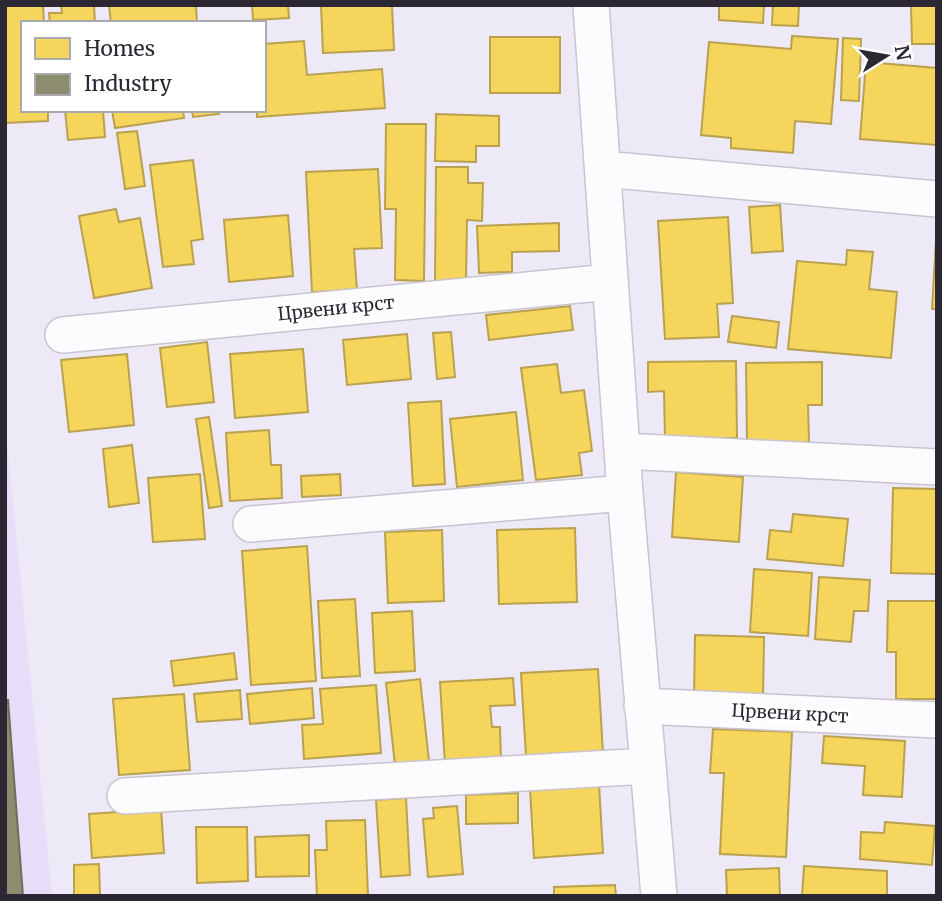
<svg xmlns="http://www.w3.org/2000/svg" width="942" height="901" viewBox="0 0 942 901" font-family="Merriweather,serif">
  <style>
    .built { fill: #e6ddf8 }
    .homes { fill: #f6d55c; stroke: #b9a150; stroke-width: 2 }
    .industry { fill: #8c8c6e; stroke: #6f6e5c; stroke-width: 2 }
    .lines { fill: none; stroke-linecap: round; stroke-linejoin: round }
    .street-casing { stroke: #c8c4d0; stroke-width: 38 }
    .street { stroke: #fcfcfe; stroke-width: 35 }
    .labels { text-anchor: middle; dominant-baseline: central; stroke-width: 7; stroke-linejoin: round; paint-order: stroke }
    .street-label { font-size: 18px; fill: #2b2733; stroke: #fff }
  </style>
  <rect width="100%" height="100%" fill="#ede9f6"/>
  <!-- built -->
  <path class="built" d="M5,425L52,896H5Z"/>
  <!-- homes -->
  <path class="homes" d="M5,5H43L44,23H23V110H48V121L5,123Z
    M61,5H94L95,23H50L49,13H62Z
    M109,5H196L197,23H111Z
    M252,5H288L289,18L253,20Z
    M321,5H392L394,50L323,53Z
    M719,5H764L763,23L719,20Z
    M773,5H799L798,26L772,25Z
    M911,6H937V44H912Z
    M792,36L838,39L831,124L795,121L793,153L731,148V138L701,135L709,42L791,49Z
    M490,37H560V93H490Z
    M843,38L861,39L859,101L841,100Z
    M304,41L307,75L382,69L385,108L257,117V110H264V44Z
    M866,62L937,68V145L860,139Z
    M65,110H103L105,137L68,140Z
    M112,110H183L184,118L115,128Z
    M192,110H218L219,114L193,117Z
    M436,114L499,116V146H476V162L435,161Z
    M386,124H426L424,281L395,280L396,209H385Z
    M137,131L145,186L125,189L117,133Z
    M193,160L203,239L191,241L194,264L163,267L150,165Z
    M436,167H468V183H483L482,221L467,220L466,281H435Z
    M378,169L382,248L354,249L357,290L312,292L306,172Z
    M780,205L783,251L752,253L749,207Z
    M116,209L119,222L140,218L152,288L94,298L79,216Z
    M288,215L293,276L229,282L224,220Z
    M728,217L733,303L717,304L719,337L665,339L658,221Z
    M559,223V251L512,252V272L479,273L477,226Z
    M936,240H937V309H932Z
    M847,250L873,252L869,289L897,292L891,358L788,349L797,261L846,265Z
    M570,306L573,330L489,340L486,315Z
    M732,316L779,322L776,348L728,342Z
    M451,332L455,377L437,379L433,333Z
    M407,334L411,379L347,385L343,340Z
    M207,342L214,402L167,407L160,348Z
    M303,349L308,412L235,418L230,354Z
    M127,354L134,425L69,432L61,360Z
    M736,361L737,438H665L664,391L648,392V362Z
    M822,362V405H808L809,442H747L746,363Z
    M557,364L561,393L584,390L592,451L579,453L582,475L536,480L521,368Z
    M441,401L445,484L413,486L408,403Z
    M516,412L523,480L457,487L450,419Z
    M209,417L222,506L209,508L196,419Z
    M269,430L271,465H281L282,498L230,501L226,433Z
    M132,445L139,503L109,507L103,449Z
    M676,472L743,477L739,542L672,537Z
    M200,474L205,539L153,542L148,478Z
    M340,474L341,495L302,497L301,476Z
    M893,488L937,489V574L891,573Z
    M793,514L848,519L843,566L767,559L770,530L791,532Z
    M575,528L577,602L499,604L497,530Z
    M442,530L444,601L388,603L385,532Z
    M307,546L316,681L251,685L242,551Z
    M754,569L812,573L808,636L750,632Z
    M819,577L870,580L868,611H854L851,642L815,639Z
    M355,599L360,676L322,678L318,601Z
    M888,601H937V699H896V652H887Z
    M412,611L415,671L375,673L372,613Z
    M695,635L764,637L763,699L694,697Z
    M234,653L237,679L174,686L171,661Z
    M598,669L603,753L526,756L521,673Z
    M513,678L515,705L490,706L492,727H500L501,762L445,765L440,682Z
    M420,679L429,761L395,765L386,683Z
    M376,685L381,753L304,759L302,725L323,724L320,689Z
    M312,688L314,718L250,724L247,694Z
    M240,690L242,719L197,722L194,694Z
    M184,694L190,770L119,775L113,699Z
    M713,729L792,732L786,857L720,854L724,773H710Z
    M824,736L905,741L902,797L863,795L865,766L822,763Z
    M599,784L603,853L534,858L530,789Z
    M518,793V823L466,824V795Z
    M406,798L410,875L381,877L376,800Z
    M457,806L463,874L428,877L423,819L434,818L433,808Z
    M161,809L164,853L92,858L89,814Z
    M365,820L368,896H317L315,850H327L326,821Z
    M885,822L935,826L932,865L860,859L861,832L884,833Z
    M196,827H247L248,881L197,883Z
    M309,835V876L256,877L255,837Z
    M99,864L100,896H74V865Z
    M804,866L887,871V896H802Z
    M779,868L780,896H727L726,870Z
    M615,885L616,896H554V887Z"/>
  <!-- industry -->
  <path class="industry" d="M5,700H8L23,896H5Z"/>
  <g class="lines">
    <defs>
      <path id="street" d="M591,5L625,493L659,896
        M603,169L937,199
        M63,335L610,282
        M623,451L937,467
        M251,524L625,493
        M642,706L937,720
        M125,796L647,766"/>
    </defs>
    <!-- street casing -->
    <use href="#street" class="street-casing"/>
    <!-- street -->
    <use href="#street" class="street"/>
  </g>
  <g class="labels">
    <!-- street labels -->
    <g class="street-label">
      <text transform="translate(336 308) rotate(-6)">Црвени крст</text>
      <text transform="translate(790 713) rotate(3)">Црвени крст</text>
    </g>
  </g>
  <!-- border -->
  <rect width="942" height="901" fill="none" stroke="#2b2733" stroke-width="14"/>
  <!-- legend -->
  <rect x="21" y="21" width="245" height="91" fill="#ffffff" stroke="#aaa9ad" stroke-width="2"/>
  <rect x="35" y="38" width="35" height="21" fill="#f6d55c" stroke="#aaa9ad" stroke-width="2"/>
  <text x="84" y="56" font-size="21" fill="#2b2733">Homes</text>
  <rect x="35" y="74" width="35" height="21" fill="#8c8c6e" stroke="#aaa9ad" stroke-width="2"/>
  <text x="84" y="91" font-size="21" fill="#2b2733">Industry</text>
  <!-- north arrow -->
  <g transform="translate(886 56) rotate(79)" stroke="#ffffff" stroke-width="5" paint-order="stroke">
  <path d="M0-5L12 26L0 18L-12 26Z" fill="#2b2733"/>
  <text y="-10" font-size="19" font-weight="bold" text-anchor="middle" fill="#2b2733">N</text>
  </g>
</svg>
